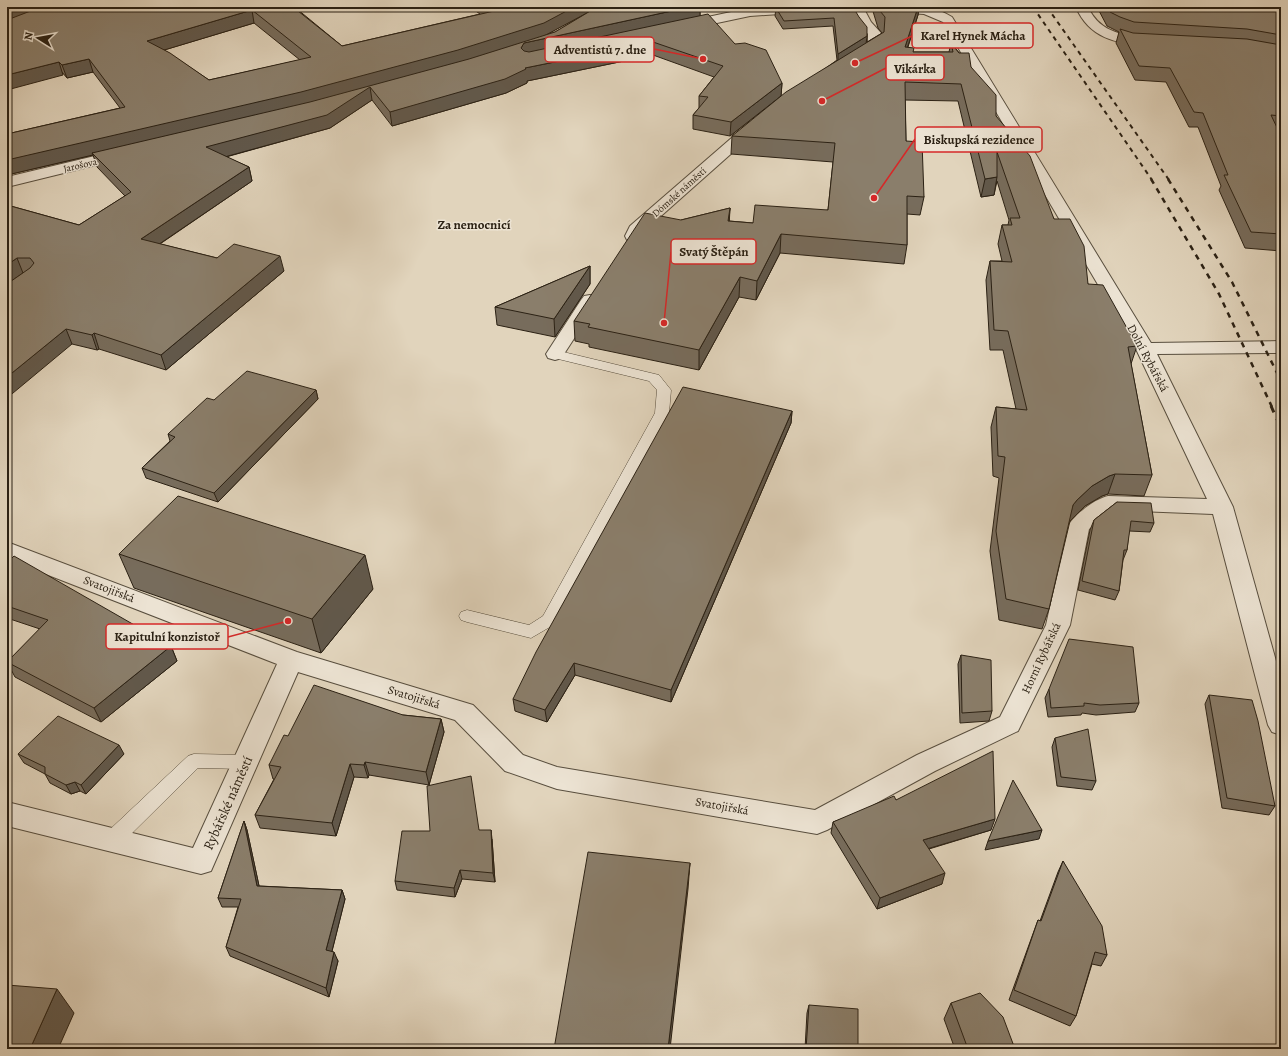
<svg xmlns="http://www.w3.org/2000/svg" width="1288" height="1056" viewBox="0 0 1288 1056" font-family="Alegreya,serif">
  <style>
    .lines { fill: none; stroke-linecap: round; stroke-linejoin: round }
    .lane-casing { stroke: #584e3e; stroke-width: 1 }
    .street-casing { stroke: #584e3e; stroke-width: 2 }
    .lane { fill: #ece3d3; fill-rule: evenodd }
    .street { fill: #ece3d3; fill-rule: evenodd }
    .rail-far2 { stroke: #2b2114; stroke-width: 2; stroke-dasharray: 4.5 4.5; stroke-linecap: butt }
    .rail-far1 { stroke: #2b2114; stroke-width: 2.5; stroke-dasharray: 5.5 5.5; stroke-linecap: butt }
    .rail { stroke: #2b2114; stroke-width: 3; stroke-dasharray: 7 7; stroke-linecap: butt }
    .wall { fill: #776c5c; stroke: #2b2114; fill-rule: evenodd }
    .shaded-wall { fill: #61584b; stroke: #2b2114 }
    .building { fill: #8a7e6b; stroke: #2b2114; fill-rule: evenodd }
    .labels { text-anchor: middle; dominant-baseline: central; stroke-width: 3; stroke-linejoin: round; paint-order: stroke }
    .far-street-label { font-size: 10px; fill: #2b2114; stroke: #ece3d3 }
    .street-label { font-size: 12px; fill: #2b2114; stroke: #ece3d3 }
    .far-district-label { font-size: 13px; font-weight: bold; fill: #2b2114; stroke: #ece3d3 }
    .near-street-label { font-size: 14px; fill: #2b2114; stroke: #ece3d3 }
    .leader { fill: none; stroke: #d62828; stroke-width: 1.5 }
    .callout-dot { fill: #d62828; stroke: #ece3d3; stroke-width: 1.5 }
    .callout { fill: #ece3d3; stroke: #d62828; stroke-width: 1.5 }
    .callout-label { font-size: 13px; text-anchor: middle; font-weight: bold; fill: #2b2114 }
  </style>
  <rect width="100%" height="100%" fill="#e1d4bc"/>
  <filter id="stains"><feTurbulence type="fractalNoise" baseFrequency=".005" numOctaves="4"/><feColorMatrix values="0 0 0 0 .2 0 0 0 0 .09 0 0 0 0 .02 0 0 0 .5 -.17"/></filter>
  <radialGradient id="worn" r=".72"><stop offset=".6" stop-color="#630" stop-opacity="0"/><stop offset="1" stop-color="#630" stop-opacity=".3"/></radialGradient>
  <g class="lines">
    <defs>
      <path id="lane" d="M555,350L659,375L671,390L669,413L555,624L531,638L467,622L461,620L459,616L461,612L467,610L529,625L543,616L655,413L657,390L649,381L550,357L549,354Z
        M194,754L246,755L252,757L255,762L252,767L246,769L198,768L118,847L111,849L104,847L102,841L104,835L188,756Z"/>
      <path id="street" d="M774,7H863L871,22L881,33V47L861,60H851L849,57L868,45V34L859,24L852,9L750,16L684,30L678,26L684,22L750,8Z
        M873,7C900,7 929,2 952,17L1151,343L1281,341V353L1157,354L1233,507L1281,679V735L1272,732L1268,725L1213,514L1113,510L1089,529L1070,625L1018,731L935,771L827,830L817,834L557,789L505,771L455,720L298,672L211,871L201,874L7,826V802L193,848L277,664L7,559V542L297,652L473,705L523,755L557,767L815,810L917,755L1000,717L1046,625L1068,526C1075,514 1095,499 1108,496L1207,499L1136,349L943,22L924,14L879,11Z
        M1076,7H1088C1101,35 1125,34 1152,40L1154,43L1147,47C1116,43 1089,38 1076,7Z
        M755,121L760,122L762,125L760,128L643,232L639,240L633,241L627,240L625,236L630,226L750,122Z
        M124,149L129,151L132,154L129,157L7,187V177Z
        M590,295L596,296L599,300L564,354L562,358L555,360L548,358L546,354L581,300L584,296Z"/>
    </defs>
    <!-- lane casing -->
    <use href="#lane" class="lane-casing"/>
    <!-- street casing -->
    <use href="#street" class="street-casing"/>
    <!-- lane -->
    <use href="#lane" class="lane"/>
    <!-- street -->
    <use href="#street" class="street"/>
    <!-- rail-far2 -->
    <path class="rail-far2" d="M1033,7L1152,180
      M1047,7L1169,180"/>
    <!-- rail-far1 -->
    <path class="rail-far1" d="M1151,179L1219,294L1272,407
      M1168,179L1232,282L1281,381"/>
    <!-- rail -->
    <path class="rail" d="M1271,406L1281,428"/>
  </g>
  <!-- wall -->
  <path class="wall" d="M7,7L297,9L342,46L480,14L470,7H700V16L735,44L782,83L781,96L730,136L693,129V115L699,108V96L714,77L653,55L527,81V83L506,93L392,126L372,100L330,128L226,157L249,167L252,181L160,244L217,258L284,271L166,370L99,349L97,350L72,344L8,284L24,273H23L7,284V205L79,225L125,196L97,167L93,155L7,175V134L120,108L93,72L67,78ZM584,15L555,32L548,34L562,26ZM254,23L300,60L209,80L164,50Z
    M853,7L867,42L882,33L878,28L872,8V7H919L918,15L908,47L913,52H949L951,43L971,67L996,116L1054,219L1088,284L1137,346L1131,364L1152,475L1144,496L1108,494L1102,496L1085,506L1070,521L1049,609L1042,629L999,620L990,551L999,478L993,476L991,427L996,407L1016,409L1003,350H990L986,280L990,261H1002L998,244L1002,225H1008L1009,220L997,181L994,195L981,197L958,101L905,100L906,141L924,197L920,215L907,214V245L904,264L780,253L756,300L739,297L699,370L589,347V344L575,341L574,321L681,220L730,208L729,221L753,223L828,210L833,162L731,154L732,136L837,60L833,26L783,29L775,16L776,8Z
    M1097,7H1281V131H1279L1281,136V251L1245,248L1219,190L1221,186L1198,127H1189L1166,82L1135,80L1116,43L1119,32L1107,26Z
    M590,266V284L555,337L497,325L495,307Z
    M316,390L318,399L218,502L146,478L142,468L170,441L168,434L214,400Z
    M792,411L791,423L671,702L575,675L547,722L515,711L513,699Z
    M1117,502L1154,523L1150,532L1129,531L1127,550L1123,560L1119,591L1115,600L1078,590L1090,530L1094,520Z
    M119,554L373,589L321,653L134,588Z
    M7,563L171,646L177,661L101,722L15,677L7,662L40,629L7,618Z
    M961,655L992,711L989,721L960,723L958,664Z
    M1049,689L1139,703L1135,712L1096,715L1082,713L1081,715L1048,717L1045,698Z
    M1209,695L1275,806L1269,815L1222,808L1205,704Z
    M403,715L441,719L444,732L429,785L369,775L368,778L354,777L336,836L260,828L255,815L274,779H273L269,765L288,736Z
    M1055,738L1096,781L1092,790L1057,786L1052,747Z
    M18,754H124L86,794L80,791L71,794L50,783L45,774L24,763Z
    M896,800L991,830L929,849L942,884L877,909L831,833L833,822Z
    M244,821L247,830L259,886L342,890L345,899L332,951L338,961L329,997L230,956L226,947L238,907H222L218,898Z
    M479,830L492,839L495,882L462,879L455,897L397,890L395,881Z
    M1063,861L1107,955L1101,966L1092,964L1076,1016L1070,1026L1009,1000L1034,931L1038,920L1040,921L1058,872Z
    M951,1003L1015,1049H955L944,1019Z
    M809,1005L858,1049H805L807,1013Z
    M1241,1045L1257,1049H1238Z"/>
  <!-- shaded-wall -->
  <path class="shaded-wall" d="M10,7H47L7,22V8Z
    M286,7H305L287,12Z
    M574,7H598L544,36L460,64L370,87L372,100L330,128L210,161L92,153L93,155L7,175V160Z
    M690,7H700V17L522,61L521,48L524,43Z
    M918,7H919L918,15L902,64L905,47Z
    M252,10L254,23L151,54L147,41Z
    M867,36L866,44L838,62V54Z
    M653,42V55L527,81V83L506,93L392,126L390,112L525,68Z
    M89,59L93,72L67,78L62,65Z
    M59,62L63,75L7,90V75Z
    M782,83L781,96L730,136L731,122Z
    M249,167L252,181L146,253L141,239Z
    M997,177L994,195L981,197L985,179Z
    M730,208L729,227L728,221Z
    M781,234L780,253L756,300L757,281Z
    M280,256L284,271L166,370L161,355Z
    M17,258L23,273L7,284V265Z
    M590,266V284L555,337L554,319Z
    M740,277L739,297L699,370V350Z
    M66,329L72,344L7,398V377Z
    M94,333L99,349L97,350L92,335Z
    M316,390L318,399L218,502L214,493Z
    M792,411L791,423L671,702V690Z
    M1115,474L1108,494L1102,496L1085,506L1070,521L1067,526L1073,505L1077,500L1092,486L1109,476Z
    M365,555L373,589L321,653L312,619Z
    M171,646L177,661L101,722L94,708Z
    M574,663L575,675L547,722L545,710Z
    M441,719L444,732L429,785L426,772Z
    M119,745L124,754L86,794L81,785Z
    M365,762L369,775L368,778L364,765Z
    M350,764L354,777L336,836L332,823Z
    M75,782L80,791L71,794L66,785Z
    M995,819L991,830L920,851L923,840Z
    M244,821L247,830L261,895L257,886Z
    M491,830L492,839L495,882L493,873Z
    M1042,830L1039,839L985,850L988,841Z
    M690,863L688,889L670,1049H668Z
    M460,870L462,879L455,897L454,888Z
    M945,873L942,884L877,909L880,898Z
    M342,890L345,899L330,959L326,950Z
    M334,952L338,961L329,997L326,988Z
    M57,989L74,1013L58,1049H30Z"/>
  <!-- building -->
  <path class="building" d="M41,7H293L342,46L494,11L488,7H574L544,23L458,50L301,92L7,160V134L125,107L89,59L62,65L59,62L7,75V20ZM252,10L311,57L209,80L170,53L147,41Z
    M597,7H690L524,43L521,48L524,51L529,52L708,14L735,44L745,43L766,50L782,83L731,122L693,115L708,97L699,96L723,66L653,42L525,68L526,69L505,79L390,112L370,87L327,115L206,147L249,167L141,239L217,258L234,244L280,256L161,355L94,333L92,335L66,329L7,377V284L30,268L34,263L30,258H17L7,265V205L79,225L131,192L92,153L310,102L469,59L555,32Z
    M792,7H853L859,17L867,27V36L838,54L834,18L784,21L776,8Z
    M879,7H918L905,47L914,48L913,52H953L951,43L959,53H969L971,67L996,95V116L1030,156L1054,219H1070L1084,246L1088,284L1103,285L1137,346L1128,347L1152,475L1115,474L1109,476L1092,486L1077,500L1073,505L1049,609L1006,599L996,531L1005,457L998,456L996,407L1027,410L1008,331L994,330L990,261L1012,262L1002,225H1012L1010,218H1020L997,152V177L985,179L961,84L905,82L906,141L922,142L924,197L907,196V245L781,234L757,281L740,277L699,350L588,327L590,324L574,321L645,213L681,220L730,208L728,221L753,223L755,205L828,210L835,143L732,136L786,92L884,32L885,17L880,11Z
    M1107,7H1281V35L1247,29L1134,22L1120,17L1110,12Z
    M1120,29L1133,33L1247,39L1281,45V116L1271,115L1281,136V234L1251,232L1224,175H1228L1203,113L1194,112L1170,68L1139,66Z
    M590,266L554,319L495,307Z
    M247,371L316,390L214,493L142,468L175,437L168,434L207,398L214,400Z
    M683,387L792,411L671,690L574,663L545,710L513,699L536,652Z
    M178,496L365,555L312,619L119,554Z
    M1117,502L1151,503L1154,523L1131,521L1127,550H1124L1119,591L1082,581L1094,520Z
    M14,556L171,646L94,708L7,662L48,620L7,606V563Z
    M1069,639L1133,647L1139,703L1100,705L1084,703V706L1051,708L1049,689Z
    M961,655L991,660L992,711L962,713Z
    M314,685L403,715L441,719L426,772L365,762L364,765L350,764L332,823L255,815L281,767L269,765L284,735L288,736Z
    M1209,695L1252,700L1258,721L1275,806L1227,798Z
    M58,716L119,745L81,785L75,782L66,785L45,774V767L18,754Z
    M1088,729L1096,781L1061,777L1055,738Z
    M993,751L995,819L923,840L945,873L880,898L833,822L894,796L896,800Z
    M471,776L479,830H491L493,873L460,870L454,888L395,881L402,831H430L427,786Z
    M1013,780L1042,830L988,841Z
    M244,821L257,886L342,890L326,950L334,952L326,988L226,947L241,899L218,898Z
    M588,852L690,863L668,1049H554Z
    M1063,861L1102,926L1107,955L1095,952L1076,1016L1014,990L1038,920L1041,921Z
    M7,985L57,989L30,1049H7Z
    M980,993L1003,1017L1015,1049H968L951,1003Z
    M809,1005L858,1009V1049H806Z
    M1241,1045L1257,1049H1242Z"/>
  <g class="labels">
    <!-- far-street labels -->
    <g class="far-street-label">
      <text transform="translate(80 165) rotate(-13)">Jarošova</text>
      <text transform="translate(679 192) rotate(-42)">Dómské náměstí</text>
    </g>
    <!-- street labels -->
    <g class="street-label">
      <text transform="translate(1148 358) rotate(62)">Dolní Rybářská</text>
      <text transform="translate(109 589) rotate(21)">Svatojiřská</text>
      <text transform="translate(1041 658) rotate(-65)">Horní Rybářská</text>
      <text transform="translate(414 697) rotate(17)">Svatojiřská</text>
      <text transform="translate(722 806) rotate(10)">Svatojiřská</text>
    </g>
    <!-- far-district labels -->
    <g class="far-district-label">
      <text x="474" y="224">Za nemocnicí</text>
    </g>
    <!-- near-street labels -->
    <g class="near-street-label">
      <text transform="translate(228 803) rotate(-66)">Rybářské náměstí</text>
    </g>
  </g>
  <!-- callouts -->
  <path class="leader" d="M855 63L912 36M703 59L654 49M822 101L886 68M874 198L915 139M664 323L671 252M288 621L228 637"/>
  <g class="callout-dot">
    <circle cx="855" cy="63" r="4"/>
    <circle cx="703" cy="59" r="4"/>
    <circle cx="822" cy="101" r="4"/>
    <circle cx="874" cy="198" r="4"/>
    <circle cx="664" cy="323" r="4"/>
    <circle cx="288" cy="621" r="4"/>
  </g>
  <g class="callout">
    <rect x="912" y="23" width="121" height="25" rx="4"/>
    <rect x="545" y="37" width="109" height="25" rx="4"/>
    <rect x="886" y="55" width="58" height="25" rx="4"/>
    <rect x="915" y="127" width="127" height="25" rx="4"/>
    <rect x="671" y="239" width="85" height="25" rx="4"/>
    <rect x="106" y="624" width="122" height="25" rx="4"/>
  </g>
  <g class="callout-label">
    <text x="973" y="40">Karel Hynek Mácha</text>
    <text x="600" y="54">Adventistů 7. dne</text>
    <text x="915" y="73">Vikárka</text>
    <text x="979" y="144">Biskupská rezidence</text>
    <text x="714" y="256">Svatý Štěpán</text>
    <text x="167" y="641">Kapitulní konzistoř</text>
  </g>
  <!-- margin -->
  <rect width="1288" height="1056" fill="none" stroke="#e1d4bc" stroke-width="24"/>
  <rect x="8" y="8" width="1272" height="1040" fill="none" stroke="#2b2114" stroke-width="2"/>
  <rect x="12" y="12" width="1264" height="1032" fill="none" stroke="#2b2114"/>
  <!-- north arrow -->
  <g transform="translate(38 38) rotate(281)" stroke="#ece3d3" stroke-width="3" paint-order="stroke">
  <path d="M0-3L7 15L0 10L-7 15Z" fill="#2b2114"/>
  <text y="-6" font-size="11" font-weight="bold" text-anchor="middle" fill="#2b2114">N</text>
  </g>
  <rect width="100%" height="100%" filter="url(#stains)"/>
  <rect width="100%" height="100%" fill="url(#worn)"/>
</svg>
